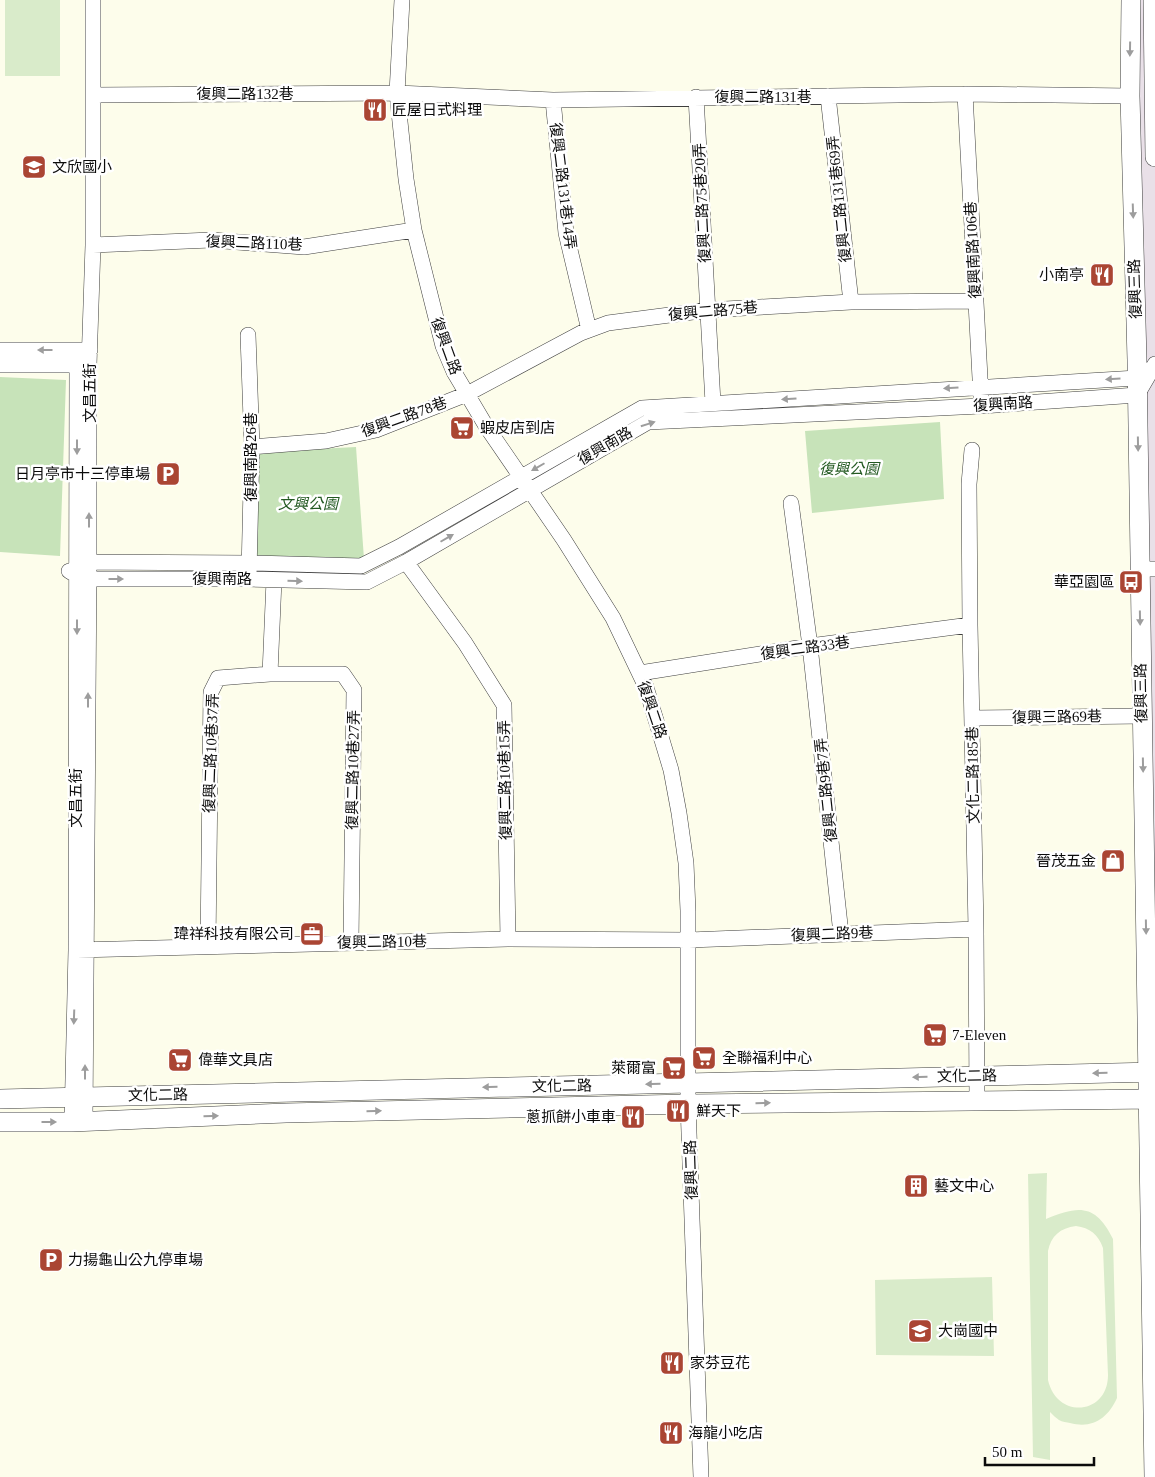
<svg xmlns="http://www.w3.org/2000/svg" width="1155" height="1477" viewBox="0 0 1155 1477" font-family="'Times New Roman','Noto Sans TC',serif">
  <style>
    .industrial { fill: #e9e0e8 }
    .green { fill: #c7e3b9 }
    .pitch { fill: #d9ebca; fill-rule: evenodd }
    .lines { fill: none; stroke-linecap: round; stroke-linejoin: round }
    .minor-casing { stroke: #3e3e3e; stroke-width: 16 }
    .tertiary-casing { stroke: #3e3e3e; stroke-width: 20 }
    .minor { stroke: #fff; stroke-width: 15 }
    .tertiary { stroke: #fff; stroke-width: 19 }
    .oneway { fill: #9d9d9d }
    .labels { text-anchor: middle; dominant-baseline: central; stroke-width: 5; stroke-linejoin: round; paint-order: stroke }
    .street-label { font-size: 15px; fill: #0b0b0b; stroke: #fff }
    .poi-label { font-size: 15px; fill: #0b0b0b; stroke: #fff; text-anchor: start }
    .park-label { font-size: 15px; font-style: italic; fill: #245a23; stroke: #fff }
  </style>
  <rect width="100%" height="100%" fill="#fdfdeb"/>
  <!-- industrial -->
  <path class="industrial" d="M1137,0H1155V1065Z"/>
  <!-- green -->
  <path class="green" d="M0,377L66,380L60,556L0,552Z
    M940,422L944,499L812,513L805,431Z
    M356,447L364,559L255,556L258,452Z"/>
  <!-- pitch -->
  <path class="pitch" d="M5,0H60V76H5Z
    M1047,1173L1046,1219C1079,1205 1096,1204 1113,1239L1117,1398C1108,1418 1093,1429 1070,1423C1067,1422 1062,1422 1059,1420C1056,1418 1053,1415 1050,1412V1460L1033,1457L1028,1174ZM1076,1226C1090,1228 1098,1234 1103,1248L1108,1375C1108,1415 1057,1420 1048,1380V1251C1051,1236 1060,1228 1076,1226Z
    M992,1277L994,1356L876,1355L875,1280Z"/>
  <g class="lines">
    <defs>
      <path id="minor" d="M402,0L397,93L406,179L414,230L443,346L454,372L486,426L564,540L613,618L646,687L671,770L679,813L686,863L688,911V1104L701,1477
        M965,94L981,397
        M93,95L397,93L553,100L965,94L1130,96
        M828,96L851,302
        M696,97L713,403
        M553,100L566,233L589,330
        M93,245L211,240L304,247L414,230
        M248,335L252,447L249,573
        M0,350H90
        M0,365H86
        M252,447L326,441L376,430L467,394L581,333L608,323L708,310L851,302L976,301
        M972,450L969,484L970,625L976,929L977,1100
        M791,503L810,646L841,934
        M77,562L250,563L361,566L399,547L642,408L1137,378L1145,370
        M406,562L465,643L504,705L508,939
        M1140,569H1155
        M69,571L77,576L89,579H249L367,582L406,562L648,422L981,406L1137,395L1155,364
        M640,673L810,646L970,625
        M270,674H343L354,690L351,942
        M972,718L1142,716
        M208,946L211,692L218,678L270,674L274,580
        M77,950L508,939L689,940L976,929
        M85,1121L89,562V365L93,245V0
        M72,1122L76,950L77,365L90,350"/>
      <path id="tertiary" d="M1131,0L1130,96L1137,360L1154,1477
        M1153,0L1155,157
        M0,1099L1155,1072
        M0,1122H72L286,1113L688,1104L1155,1099"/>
    </defs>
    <!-- minor casing -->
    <use href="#minor" class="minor-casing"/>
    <!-- tertiary casing -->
    <use href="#tertiary" class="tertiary-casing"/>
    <!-- minor -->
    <use href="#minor" class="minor"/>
    <!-- tertiary -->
    <use href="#tertiary" class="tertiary"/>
  </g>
  <!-- one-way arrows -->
  <defs><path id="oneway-solid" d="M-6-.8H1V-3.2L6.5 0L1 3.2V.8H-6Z" transform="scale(1.25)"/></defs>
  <g class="oneway">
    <use href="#oneway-solid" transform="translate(1130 49) rotate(91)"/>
    <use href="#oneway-solid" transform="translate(1133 211) rotate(88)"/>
    <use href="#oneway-solid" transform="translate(45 350) rotate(-180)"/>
    <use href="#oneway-solid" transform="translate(1113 379) rotate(177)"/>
    <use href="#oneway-solid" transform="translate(951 388) rotate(176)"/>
    <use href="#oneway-solid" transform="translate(789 399) rotate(176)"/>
    <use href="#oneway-solid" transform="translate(648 424) rotate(-17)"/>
    <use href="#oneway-solid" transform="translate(1138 444) rotate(89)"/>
    <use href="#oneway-solid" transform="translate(77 447) rotate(90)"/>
    <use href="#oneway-solid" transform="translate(538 467) rotate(150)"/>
    <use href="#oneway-solid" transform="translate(89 520) rotate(-90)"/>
    <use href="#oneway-solid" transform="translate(447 538) rotate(-30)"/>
    <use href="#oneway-solid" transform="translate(116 579)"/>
    <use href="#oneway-solid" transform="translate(295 581) rotate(1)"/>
    <use href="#oneway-solid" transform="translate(1140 618) rotate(89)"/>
    <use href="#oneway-solid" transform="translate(77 627) rotate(90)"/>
    <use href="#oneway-solid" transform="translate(88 700) rotate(-90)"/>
    <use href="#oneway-solid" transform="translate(1143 765) rotate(89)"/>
    <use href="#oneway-solid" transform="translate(1146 927) rotate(89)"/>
    <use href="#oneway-solid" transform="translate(74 1017) rotate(92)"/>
    <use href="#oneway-solid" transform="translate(85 1072) rotate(-90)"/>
    <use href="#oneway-solid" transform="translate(1100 1073) rotate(179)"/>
    <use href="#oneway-solid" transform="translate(920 1077) rotate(179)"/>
    <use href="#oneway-solid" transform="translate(653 1084) rotate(179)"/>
    <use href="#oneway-solid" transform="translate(490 1087) rotate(179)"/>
    <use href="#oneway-solid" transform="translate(763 1103) rotate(-1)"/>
    <use href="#oneway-solid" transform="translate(374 1111) rotate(-1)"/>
    <use href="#oneway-solid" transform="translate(211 1116) rotate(-2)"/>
    <use href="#oneway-solid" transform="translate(49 1122)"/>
  </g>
  <!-- icons -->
  <defs>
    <symbol id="restaurant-square" viewBox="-11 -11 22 22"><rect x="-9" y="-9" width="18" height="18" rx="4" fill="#aa4533" stroke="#fff"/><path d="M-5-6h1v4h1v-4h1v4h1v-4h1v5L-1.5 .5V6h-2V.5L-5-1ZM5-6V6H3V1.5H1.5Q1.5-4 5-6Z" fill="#fff"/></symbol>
    <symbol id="school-square" viewBox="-11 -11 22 22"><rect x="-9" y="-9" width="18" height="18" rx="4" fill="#aa4533" stroke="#fff"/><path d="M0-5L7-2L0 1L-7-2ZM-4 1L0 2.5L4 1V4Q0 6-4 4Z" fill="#fff"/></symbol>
    <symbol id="supermarket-square" viewBox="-11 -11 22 22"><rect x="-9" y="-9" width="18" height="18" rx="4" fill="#aa4533" stroke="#fff"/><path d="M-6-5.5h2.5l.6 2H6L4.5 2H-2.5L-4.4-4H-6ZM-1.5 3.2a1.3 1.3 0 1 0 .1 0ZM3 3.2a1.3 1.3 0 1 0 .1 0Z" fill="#fff"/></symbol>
    <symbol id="parking-square" viewBox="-11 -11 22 22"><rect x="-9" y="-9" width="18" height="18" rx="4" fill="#aa4533" stroke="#fff"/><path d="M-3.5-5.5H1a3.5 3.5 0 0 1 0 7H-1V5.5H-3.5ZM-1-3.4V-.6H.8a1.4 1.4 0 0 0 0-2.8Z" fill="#fff"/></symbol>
    <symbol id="bus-square" viewBox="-11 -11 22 22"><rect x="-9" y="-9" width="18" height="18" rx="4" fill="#aa4533" stroke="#fff"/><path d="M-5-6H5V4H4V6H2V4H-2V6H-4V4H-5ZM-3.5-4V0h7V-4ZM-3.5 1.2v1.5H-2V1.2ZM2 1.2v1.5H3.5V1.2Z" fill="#fff"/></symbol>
    <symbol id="shop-square" viewBox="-11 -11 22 22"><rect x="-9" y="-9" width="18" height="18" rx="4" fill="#aa4533" stroke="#fff"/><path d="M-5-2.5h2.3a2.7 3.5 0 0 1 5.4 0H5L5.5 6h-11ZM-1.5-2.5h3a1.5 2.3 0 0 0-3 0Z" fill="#fff"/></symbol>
    <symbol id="office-square" viewBox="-11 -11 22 22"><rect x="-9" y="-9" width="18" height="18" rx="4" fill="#aa4533" stroke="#fff"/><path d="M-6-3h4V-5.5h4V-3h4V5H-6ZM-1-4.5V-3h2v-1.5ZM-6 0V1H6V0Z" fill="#fff"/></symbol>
    <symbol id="building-square" viewBox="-11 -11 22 22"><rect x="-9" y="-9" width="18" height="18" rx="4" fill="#aa4533" stroke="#fff"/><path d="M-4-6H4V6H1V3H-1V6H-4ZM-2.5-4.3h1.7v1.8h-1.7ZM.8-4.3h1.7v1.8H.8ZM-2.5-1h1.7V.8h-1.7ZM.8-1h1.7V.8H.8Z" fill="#fff"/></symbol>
  </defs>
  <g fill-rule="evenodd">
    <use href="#restaurant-square" x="361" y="96" width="28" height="28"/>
    <use href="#school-square" x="20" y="153" width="28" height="28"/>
    <use href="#restaurant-square" x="1088" y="261" width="28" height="28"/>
    <use href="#supermarket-square" x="448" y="414" width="28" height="28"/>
    <use href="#parking-square" x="154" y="460" width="28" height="28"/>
    <use href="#bus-square" x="1117" y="568" width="28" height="28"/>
    <use href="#shop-square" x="1099" y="847" width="28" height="28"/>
    <use href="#office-square" x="298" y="920" width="28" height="28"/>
    <use href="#supermarket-square" x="921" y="1021" width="28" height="28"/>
    <use href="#supermarket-square" x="690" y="1044" width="28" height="28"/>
    <use href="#supermarket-square" x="166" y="1046" width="28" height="28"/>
    <use href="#supermarket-square" x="660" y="1054" width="28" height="28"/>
    <use href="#restaurant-square" x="664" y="1097" width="28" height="28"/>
    <use href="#restaurant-square" x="619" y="1103" width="28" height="28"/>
    <use href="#building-square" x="902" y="1172" width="28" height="28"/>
    <use href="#parking-square" x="37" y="1246" width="28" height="28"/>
    <use href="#school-square" x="906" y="1317" width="28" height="28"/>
    <use href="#restaurant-square" x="658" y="1349" width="28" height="28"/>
    <use href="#restaurant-square" x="657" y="1419" width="28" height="28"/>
  </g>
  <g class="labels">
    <!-- street labels -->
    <g class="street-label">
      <text x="245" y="94">復興二路132巷</text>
      <text x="763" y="97">復興二路131巷</text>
      <text transform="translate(563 186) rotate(83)">復興二路131巷14弄</text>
      <text transform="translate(839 199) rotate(-96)">復興二路131巷69弄</text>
      <text transform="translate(702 203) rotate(-93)">復興二路75巷20弄</text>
      <text transform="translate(254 243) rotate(2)">復興二路110巷</text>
      <text transform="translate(973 250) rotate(-93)">復興南路106巷</text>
      <text transform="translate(1135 289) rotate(-92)">復興三路</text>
      <text transform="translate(713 311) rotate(-5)">復興二路75巷</text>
      <text transform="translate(446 346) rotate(70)">復興二路</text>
      <text transform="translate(90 393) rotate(-90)">文昌五街</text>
      <text transform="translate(1003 404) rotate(-4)">復興南路</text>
      <text transform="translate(404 417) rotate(-20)">復興二路78巷</text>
      <text transform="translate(605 446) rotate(-30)">復興南路</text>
      <text transform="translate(251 457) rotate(-90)">復興南路26巷</text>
      <text x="222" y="579">復興南路</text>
      <text transform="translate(805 648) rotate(-8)">復興二路33巷</text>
      <text transform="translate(1141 693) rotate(-91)">復興三路</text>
      <text transform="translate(652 710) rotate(71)">復興二路</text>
      <text transform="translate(1057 717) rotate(-1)">復興三路69巷</text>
      <text transform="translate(211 753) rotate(-88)">復興二路10巷37弄</text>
      <text transform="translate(353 770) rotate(-89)">復興二路10巷27弄</text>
      <text transform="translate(973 775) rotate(-91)">文化二路185巷</text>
      <text transform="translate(505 780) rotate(-91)">復興二路10巷15弄</text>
      <text transform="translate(826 790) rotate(-96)">復興二路9巷7弄</text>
      <text transform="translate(76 798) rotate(-90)">文昌五街</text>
      <text transform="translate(832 934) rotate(-2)">復興二路9巷</text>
      <text transform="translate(382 942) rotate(-1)">復興二路10巷</text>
      <text transform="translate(967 1076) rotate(-1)">文化二路</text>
      <text transform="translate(562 1086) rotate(-1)">文化二路</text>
      <text transform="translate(158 1095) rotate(-1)">文化二路</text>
      <text transform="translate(691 1170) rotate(-92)">復興二路</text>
    </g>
    <!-- poi labels -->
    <g class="poi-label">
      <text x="392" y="110">匠屋日式料理</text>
      <text x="52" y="167">文欣國小</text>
      <text x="1084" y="275" text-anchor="end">小南亭</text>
      <text x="480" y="428">蝦皮店到店</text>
      <text x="150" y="474" text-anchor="end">日月亭市十三停車場</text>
      <text x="1114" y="582" text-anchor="end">華亞園區</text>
      <text x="1096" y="861" text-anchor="end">晉茂五金</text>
      <text x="294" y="934" text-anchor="end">瑋祥科技有限公司</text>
      <text x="952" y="1035">7-Eleven</text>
      <text x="722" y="1058">全聯福利中心</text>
      <text x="198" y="1060">偉華文具店</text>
      <text x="656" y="1068" text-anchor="end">萊爾富</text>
      <text x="696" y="1111">鮮天下</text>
      <text x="616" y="1117" text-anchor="end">蔥抓餅小車車</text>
      <text x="934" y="1186">藝文中心</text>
      <text x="68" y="1260">力揚龜山公九停車場</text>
      <text x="938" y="1331">大崗國中</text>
      <text x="690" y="1363">家芬豆花</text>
      <text x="688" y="1433">海龍小吃店</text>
    </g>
    <!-- park labels -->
    <g class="park-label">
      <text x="849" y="469">復興公園</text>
      <text x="308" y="504">文興公園</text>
    </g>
  </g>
  <!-- scale -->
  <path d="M985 1457v8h109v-8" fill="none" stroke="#0b0b0b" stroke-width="2.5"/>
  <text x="992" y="1457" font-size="15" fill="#0b0b0b" stroke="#ffffff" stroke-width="4" paint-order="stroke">50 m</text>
</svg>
